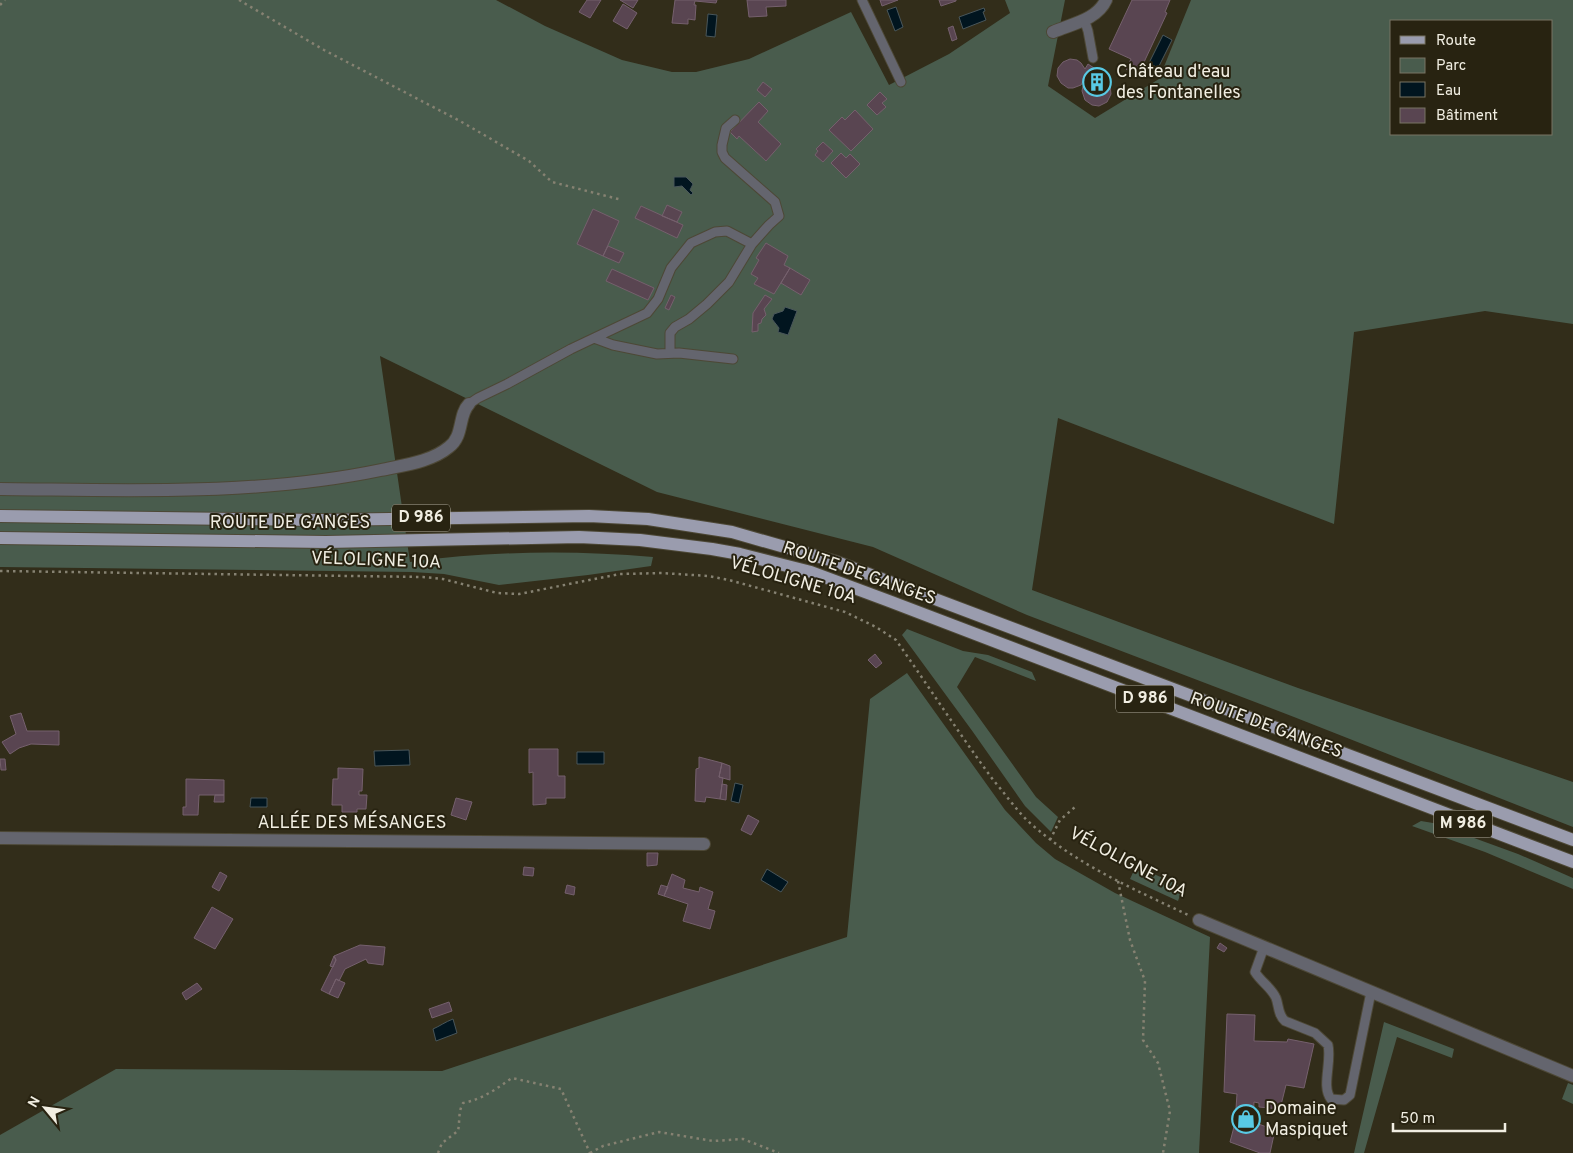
<svg xmlns="http://www.w3.org/2000/svg" width="1573" height="1153" viewBox="0 0 1573 1153" font-family="Overpass,sans-serif">
  <style>
    .green { fill: #495c4d; fill-rule: evenodd }
    .water { fill: #01151f; stroke: #49565a }
    .building { fill: #594551; stroke: #75606d }
    .lines { fill: none; stroke-linecap: round; stroke-linejoin: round }
    .lane-casing { stroke: #4d4836; stroke-width: 11 }
    .street-casing { stroke: #4d4836; stroke-width: 14 }
    .primary-casing { stroke: #4d4836; stroke-width: 14 }
    .path { stroke: #868272; stroke-width: 2.5; stroke-dasharray: 2.5 4; stroke-linecap: butt }
    .lane { stroke: #64656e; stroke-width: 9 }
    .street { stroke: #64656e; stroke-width: 12 }
    .primary { stroke: #9a9cae; stroke-width: 12 }
    .labels { text-anchor: middle; dominant-baseline: central; stroke-width: 4; stroke-linejoin: round; paint-order: stroke }
    .shield { fill: #282311; stroke: #b5b1a3; stroke-width: 1 }
    .shield-label { font-size: 16px; font-weight: bold; fill: #f1eee2 }
    .poi-label { font-size: 18px; fill: #f1eee2; stroke: #282311; text-anchor: start }
    .street-label { font-size: 18px; fill: #f1eee2; stroke: #282311 }
  </style>
  <rect width="100%" height="100%" fill="#322d1a"/>
  <!-- green -->
  <path class="green" d="M0,0H496L545,26L622,60L672,72H696L749,59L851,12L889,85L949,54L1010,13L1005,0H1065L1048,86L1095,118L1159,79L1191,0H1573V324L1485,311L1354,332L1334,524L1058,418L1032,590L1298,688L1573,782V827L1294,717L1027,615L873,547L657,492L380,356L410,562C491,551 572,550 653,557L651,566L588,575L499,585L444,574L412,572L0,567ZM1392,21H1552V134H1392Z
    M907,629L963,651L988,655L1032,672L1036,681L975,657L957,687L1036,797L1058,817L1051,832L1025,806L973,732L902,635Z
    M907,673L1005,810L1036,843L1055,859L1115,893L1210,937L1199,1153H0V1135L116,1069L442,1071L847,937L870,699Z
    M1421,821L1433,823L1518,854L1573,878V889L1485,852L1412,826Z
    M1136,866L1183,887L1178,901L1130,879Z
    M1384,1022L1454,1049L1452,1058L1397,1037L1364,1153H1354Z
    M1568,1083L1573,1085V1104L1562,1099Z"/>
  <!-- water -->
  <path class="water" d="M896,7L903,27L895,31L887,10Z
    M984,8L985,11L983,12L986,20L963,29L959,17Z
    M708,14L717,15L715,37L706,36Z
    M1163,35L1172,40L1158,68L1149,63Z
    M674,177H686L693,184L690,190L693,193L691,195L682,186L674,187Z
    M785,307L797,311L788,335L778,332L779,328L772,319L774,314L783,311Z
    M409,750L410,765L375,766L374,751Z
    M577,752H604V764H577Z
    M735,783L743,785L739,803L731,801Z
    M251,798H267V807H250Z
    M767,869L788,882L781,892L761,880Z
    M453,1019L457,1033L436,1041L433,1029C440,1026 445,1022 453,1019Z"/>
  <!-- building -->
  <path class="building" d="M587,0H601L590,18L579,12Z
    M620,0H638L633,8Z
    M675,0H717L716,3L695,1L694,5H696L695,20L688,19V24L672,23Z
    M747,0H786V6L766,7L767,16L749,17Z
    M880,0H898L882,6Z
    M939,0H956V1L941,6Z
    M1132,0H1170L1165,12L1167,13L1138,75L1126,69L1131,59L1109,49Z
    M623,4L637,13L627,29L613,21Z
    M953,26L957,39L952,41L948,28Z
    M1070,59L1077,60L1081,63L1085,69L1088,64L1100,72L1097,77L1107,81L1110,86L1111,94L1107,102L1099,106L1092,105L1085,100L1082,91L1083,86L1091,78L1086,76L1081,85L1073,88H1068L1061,83L1057,76L1058,68L1063,62Z
    M763,82L772,89L765,97L757,90Z
    M880,92L887,99L882,103L886,107L877,115L867,105Z
    M759,102L768,111L758,122L781,144L766,161L739,136L737,139L730,132Z
    M855,110L873,129L851,151L829,130L842,117L845,120Z
    M823,142L833,151L823,162L815,155L818,151L816,149Z
    M841,153L846,158L850,154L860,164L846,178L831,163Z
    M667,205L682,212L677,222L662,216Z
    M641,206L683,225L677,238L635,218Z
    M593,209L619,221L603,256L577,244Z
    M766,243L788,256L784,265L790,268L774,294L754,284L758,278L751,274L759,260L756,258Z
    M608,246L624,253L619,263L603,256Z
    M790,268L810,280L801,295L781,283Z
    M612,269L654,288L648,300L606,281Z
    M671,295L675,297L669,310L665,308Z
    M765,295L772,299L764,309L766,315L762,319L761,323L758,324V331L752,332L753,313Z
    M875,654L882,663L876,668L868,660Z
    M21,713L27,731H59V745L31,744L19,748L10,754L2,742L16,734L10,716Z
    M529,749H558V776H565V798H546V804L533,805V772L529,773Z
    M699,757L722,763L719,777L723,778L720,799L706,797L705,802L695,801L696,769L699,768Z
    M0,759H5L6,770H1Z
    M722,763L730,766V780L719,777Z
    M338,768L363,769L362,791H359V795H367L366,809H357V812H342V805H332L333,779H338Z
    M186,779L224,780V795H199L198,815H183V807H186Z
    M722,784L727,785L726,800L720,799Z
    M215,795H224V802H214Z
    M456,798L472,802L466,820L451,815Z
    M748,815L759,821L751,835L741,830Z
    M647,853H658L657,865L647,866Z
    M524,867L534,868L533,876L523,875Z
    M220,872L227,876L219,891L212,887Z
    M672,874L685,880L683,888L699,892L700,887L713,892L708,909L715,911L710,929L683,921L688,904L664,896Z
    M567,885L575,887L574,895L565,893Z
    M661,885L668,887L664,896L658,894Z
    M212,907L233,919L215,949L194,938Z
    M1220,943L1227,948L1224,952L1217,948Z
    M360,945L385,947L383,965L368,963L366,959L345,969L339,981L336,979L329,994L321,990L336,960L334,956Z
    M334,956L336,960L333,967L330,966Z
    M336,979L345,983L338,998L329,994Z
    M197,983L202,989L186,1000L182,993Z
    M449,1002L452,1011L432,1018L429,1009Z
    M1227,1014L1255,1015L1254,1041L1287,1042L1288,1039L1314,1044L1304,1088L1286,1085L1280,1109L1259,1107V1103L1254,1102L1253,1122L1275,1130L1270,1153H1260L1230,1142L1235,1123L1237,1094L1224,1092Z"/>
  <g class="lines">
    <defs>
      <path id="lane" d="M862,0L901,82
        M1084,19L1088,31L1093,58
        M735,120L726,128L722,145V152L725,158L775,202L779,216L769,225L752,244
        M594,338L613,345L657,354L679,353L733,359
        M469,404L478,398L507,384L571,349L647,313L658,299L671,268L691,243L715,232L727,231L752,244L729,282L707,304L689,319L675,327L670,333V353
        M1264,947L1255,972C1261,982 1271,987 1276,998C1279,1006 1278,1015 1285,1021L1315,1033L1328,1045C1332,1062 1321,1087 1331,1099L1344,1100L1350,1095L1371,992"/>
      <path id="street" d="M1053,32C1071,24 1097,20 1106,0
        M0,489C127,490 256,496 381,470C404,465 431,462 449,447C464,436 458,415 469,404
        M0,838L704,844
        M1199,920L1573,1076"/>
      <path id="primary" d="M0,516L322,520L589,516L648,519L732,532L837,562L1573,840
        M0,538L326,542L579,537L640,540L712,549L740,554L811,572L889,601L1573,862"/>
    </defs>
    <!-- lane casing -->
    <use href="#lane" class="lane-casing"/>
    <!-- street casing -->
    <use href="#street" class="street-casing"/>
    <!-- primary casing -->
    <use href="#primary" class="primary-casing"/>
    <!-- path -->
    <path class="path" d="M239,0L324,50L460,121L529,161L552,182L622,200
      M0,5L5,0
      M0,571L423,577L443,579L497,593L519,594L620,574L662,573L708,576L729,580L845,612L876,627L896,640C929,687 960,735 994,781C1008,797 1020,816 1037,829C1082,867 1136,890 1188,915
      M1050,840L1060,820L1075,807
      M1118,881L1130,940L1145,981L1143,1040L1158,1063L1170,1111L1163,1153
      M438,1153L442,1143L458,1131C460,1121 458,1112 463,1103C483,1099 496,1089 512,1078L561,1089L590,1153
      M590,1153L603,1146L659,1132L713,1141L743,1139L779,1153"/>
    <!-- lane -->
    <use href="#lane" class="lane"/>
    <!-- street -->
    <use href="#street" class="street"/>
    <!-- primary -->
    <use href="#primary" class="primary"/>
  </g>
  <!-- icons -->
  <defs>
    <symbol id="building-ring" viewBox="-11 -11 22 22"><circle r="9.5" fill="#282311" stroke="#58c9e4" stroke-width="1.5"/><path d="M-4-6H4V6H1V3H-1V6H-4ZM-2.5-4.3h1.7v1.8h-1.7ZM.8-4.3h1.7v1.8H.8ZM-2.5-1h1.7V.8h-1.7ZM.8-1h1.7V.8H.8Z" fill="#58c9e4"/></symbol>
    <symbol id="shop-ring" viewBox="-11 -11 22 22"><circle r="9.5" fill="#282311" stroke="#58c9e4" stroke-width="1.5"/><path d="M-5-2.5h2.3a2.7 3.5 0 0 1 5.4 0H5L5.5 6h-11ZM-1.5-2.5h3a1.5 2.3 0 0 0-3 0Z" fill="#58c9e4"/></symbol>
  </defs>
  <g fill-rule="evenodd">
    <use href="#building-ring" x="1081" y="66" width="32" height="32"/>
    <use href="#shop-ring" x="1230" y="1103" width="32" height="32"/>
  </g>
  <g class="labels">
    <!-- shield labels -->
    <g class="shield">
      <rect x="392" y="504.5" width="58" height="27" rx="4"/>
      <rect x="1116" y="685.5" width="58" height="27" rx="4"/>
      <rect x="1434" y="810.5" width="58" height="27" rx="4"/>
    </g>
    <g class="shield-label">
      <text x="421" y="518">D 986</text>
      <text x="1145" y="699">D 986</text>
      <text x="1463" y="824">M 986</text>
    </g>
    <!-- poi labels -->
    <g class="poi-label">
      <text x="1116" y="72">Château d'eau<tspan x="1116" dy="21">des Fontanelles</tspan></text>
      <text x="1265" y="1109">Domaine<tspan x="1265" dy="21">Maspiquet</tspan></text>
    </g>
    <!-- street labels -->
    <g class="street-label">
      <text x="290" y="523">ROUTE DE GANGES</text>
      <text transform="translate(376 561) rotate(2)">VÉLOLIGNE 10A</text>
      <text transform="translate(859 574) rotate(19)">ROUTE DE GANGES</text>
      <text transform="translate(793 581) rotate(16)">VÉLOLIGNE 10A</text>
      <text transform="translate(1266 726) rotate(20)">ROUTE DE GANGES</text>
      <text x="352" y="823">ALLÉE DES MÉSANGES</text>
      <text transform="translate(1128 863) rotate(28)">VÉLOLIGNE 10A</text>
    </g>
  </g>
  <!-- legend -->
  <rect x="1390" y="20" width="162" height="115" fill="#282311" stroke="#787465"/>
  <rect x="1400" y="36" width="25" height="8" fill="#9a9cae" stroke="#787465"/>
  <text x="1436" y="45" font-size="15" fill="#f1eee2">Route</text>
  <rect x="1400" y="58" width="25" height="15" fill="#495c4d" stroke="#787465"/>
  <text x="1436" y="70" font-size="15" fill="#f1eee2">Parc</text>
  <rect x="1400" y="82" width="25" height="15" fill="#01151f" stroke="#787465"/>
  <text x="1436" y="95" font-size="15" fill="#f1eee2">Eau</text>
  <rect x="1400" y="108" width="25" height="15" fill="#594551" stroke="#787465"/>
  <text x="1436" y="120" font-size="15" fill="#f1eee2">Bâtiment</text>
  <!-- north arrow -->
  <g transform="translate(45 1108) rotate(299)" stroke="#282311" stroke-width="4" paint-order="stroke">
  <path d="M0-4L9 19L0 12L-9 19Z" fill="#f1eee2"/>
  <text y="-8" font-size="14" font-weight="bold" text-anchor="middle" fill="#f1eee2">N</text>
  </g>
  <!-- scale -->
  <path d="M1393 1123v8h112v-8" fill="none" stroke="#f1eee2" stroke-width="2.5"/>
  <text x="1400" y="1123" font-size="15" fill="#f1eee2" stroke="#282311" stroke-width="4" paint-order="stroke">50 m</text>
</svg>
